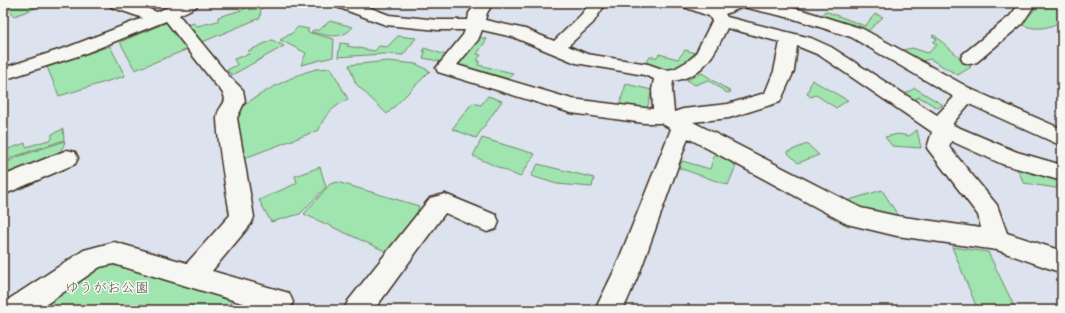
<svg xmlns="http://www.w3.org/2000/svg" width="1065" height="313" viewBox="0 0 1065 313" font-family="'Playpen Sans','Klee One',sans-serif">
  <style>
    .green { fill: #a0e4b0; stroke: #6e8767 }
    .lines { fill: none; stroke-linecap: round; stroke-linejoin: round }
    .minor-casing { stroke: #3b2a1e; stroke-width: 3 }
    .minor { fill: #f6f6f2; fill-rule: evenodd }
    .labels { text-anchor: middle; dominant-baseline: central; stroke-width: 3; stroke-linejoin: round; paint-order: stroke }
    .near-park-label { font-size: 14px; fill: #545842; stroke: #f6f6f2 }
  </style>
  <rect width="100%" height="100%" fill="#dce3ee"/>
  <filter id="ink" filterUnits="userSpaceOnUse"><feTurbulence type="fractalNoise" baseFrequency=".025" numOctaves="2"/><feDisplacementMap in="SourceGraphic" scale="8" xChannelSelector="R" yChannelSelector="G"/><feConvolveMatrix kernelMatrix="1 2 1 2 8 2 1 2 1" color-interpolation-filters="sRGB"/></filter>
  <g filter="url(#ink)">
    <!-- green -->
    <path class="green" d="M5,3H32L36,8L14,16Z
      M244,3H250V10L261,8L260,18L200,43L188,25L194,23L197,26L218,21V17L245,9Z
      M1041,3H1062V20C1049,29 1035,31 1021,24Z
      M825,11L865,26L875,14L883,17L868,31L871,37L820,18Z
      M170,21L188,49L135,70L120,42Z
      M330,21L353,27C341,41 327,35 311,32L313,30H319Z
      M298,27L309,29L307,32L334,39L333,57L301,65L306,53L280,40L292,33Z
      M934,35L971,67L958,75L930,59L918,62L899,51L912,48L928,53L937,45L933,42L937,39L932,36Z
      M398,36L416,38L403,55L382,54L338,57L340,43L349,44L347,46L375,51L379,46L387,47Z
      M477,37L487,39L477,54L481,55L477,60L480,61L478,65L513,73L508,81L455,67Z
      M272,40L284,46L232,75L227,70L237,65L234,59L249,54L248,51Z
      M110,46L125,76L59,96L47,67Z
      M424,48L449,56L443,62L423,58L425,52L423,51Z
      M685,50L699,54C679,75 670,73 644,66L650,57H657L659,54L678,59Z
      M388,61L416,64L430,71L387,114L356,84L349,65Z
      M331,68L348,99C334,107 324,114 319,130L242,159L234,113C249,99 292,75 313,70C318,68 325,69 331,68Z
      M702,73L731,92L727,93L708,80L695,85L687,80Z
      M812,80L847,100H848L836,108L816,95L811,97L807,94Z
      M626,84L652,90L647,109H618Z
      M915,88L943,105L938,108L919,97L909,102L901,96Z
      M488,96L502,101L476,138L452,129L472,103L481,105Z
      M63,129L64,140L13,157L3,164V151L25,143L26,147L52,139V134Z
      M917,130L921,148L892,146L885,137L898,134L909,136Z
      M482,138L535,154L520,177L473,156Z
      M65,141C62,160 28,171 11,178L3,171V166L14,158Z
      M807,144L819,155L798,163L787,152Z
      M716,149L738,161L728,185L679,168L682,161L710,169Z
      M1014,163L1062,178V189L1024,183Z
      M538,164L594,178L592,187L557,184L531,176Z
      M320,167L326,187L300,214L271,222L259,200L297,183L295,176Z
      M337,182L419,206L416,217L387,252L304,214L330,184Z
      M882,190L902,222L870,217L846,201Z
      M952,247L988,252L1016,310L977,308Z
      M107,262L232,296L229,310H26Z"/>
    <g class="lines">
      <defs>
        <path id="minor" d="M109,3H133L157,12L176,3H198L196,7L179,15L228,75L243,90L245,101L237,118L254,217L251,224L212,271L289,293L293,302L289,310H265L114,264L100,267L38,310H3L6,301L84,250L114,242L187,263L230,215C225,183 219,152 217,120C216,102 237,105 214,83L166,21L81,55L3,80V68L68,47L143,18L111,7Z
          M335,3H358L389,15L438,20H468L469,13L477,3H493L487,13L485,20L525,29L554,41L581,15L590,3H606L593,23L568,46L587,54L648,64L665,70L674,69L688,61L695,55L712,21L709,16L684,7L682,3H706L715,6L722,3H770L802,10L863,29L973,90L1062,129V146L969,104L953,123V125L1017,152L1062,165V181L1002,164L951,141L949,147L997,205L1007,233L1062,251V273L997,250L897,236L847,224L688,138L641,269L623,310H595L615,269L671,129L661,123H644L571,113L438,72L436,68L463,35L465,30H438L386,25L337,7ZM743,7L791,18L851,37L954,97L937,115L831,47L811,38L727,17L725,14ZM727,28L780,42L774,71L765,93L728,104L683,109L674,112L672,90L673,81C703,77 715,54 727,28ZM482,30L513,37L576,63L644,75L654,79L652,90L653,109L572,99L457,65L478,40ZM797,46L819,55L932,132L927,148L978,215L981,228L897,216L861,208L693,122L729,118L780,102L794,71Z
          M1020,3H1036L1022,24L977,62L970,64L963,62L961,58L963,54L1010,16Z
          M67,150L75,152L78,158L75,164L3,195V176Z
          M445,194L496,215L499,222L496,229L487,232L445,213L374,310H344L348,301L430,198Z"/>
      </defs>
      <!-- minor casing -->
      <use href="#minor" class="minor-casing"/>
      <!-- minor -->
      <use href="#minor" class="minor"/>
    </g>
  </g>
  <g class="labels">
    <!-- near-park labels -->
    <g class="near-park-label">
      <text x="107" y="286">ゆうがお公園</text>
    </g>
  </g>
  <!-- margin -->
  <rect width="1065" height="313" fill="none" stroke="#f6f6f2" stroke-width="16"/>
  <rect x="8" y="8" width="1049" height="297" fill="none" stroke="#3b2a1e" stroke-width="1.5" filter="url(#ink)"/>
</svg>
